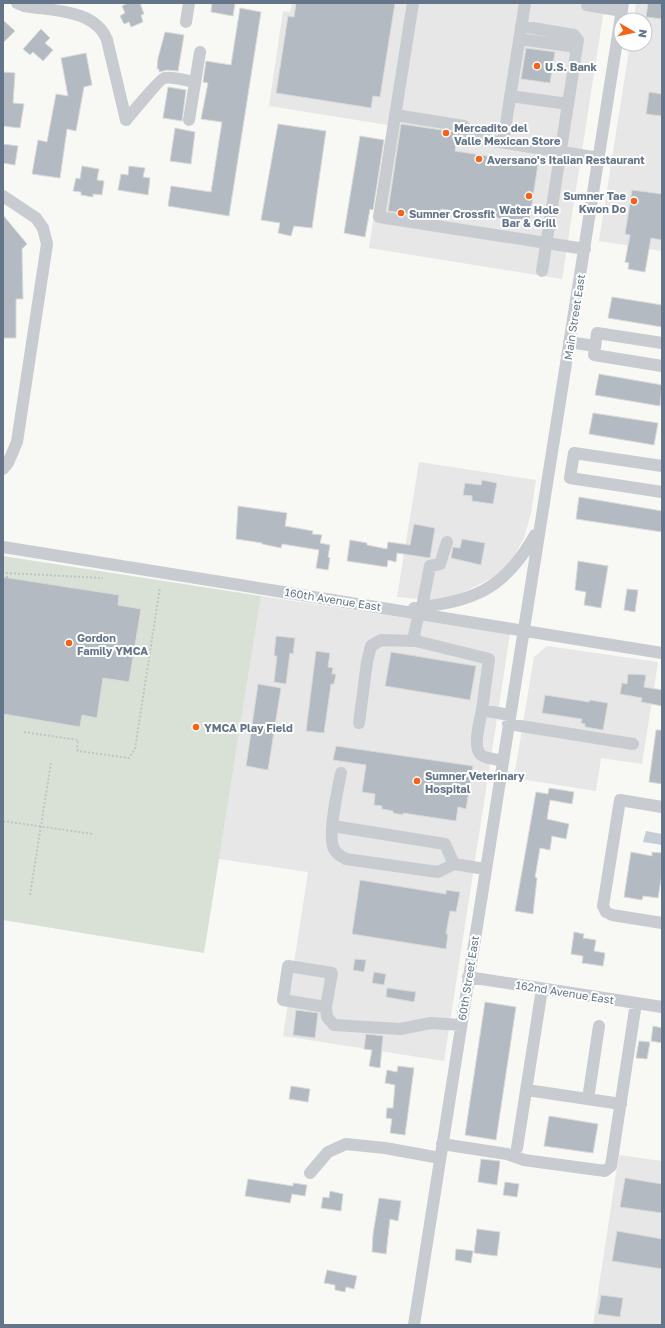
<svg xmlns="http://www.w3.org/2000/svg" width="665" height="1328" viewBox="0 0 665 1328" font-family="'Golos Text',sans-serif">
  <style>
    .built { fill: #e6e7e6 }
    .green { fill: #d9e1d6 }
    .water { fill: #c4ced4 }
    .building { fill: #b3bac1; stroke: #dadad8 }
    .lines { fill: none; stroke-linecap: round; stroke-linejoin: round }
    .path { stroke: #c1c3c6; stroke-width: 2; stroke-dasharray: 2 2; stroke-linecap: butt }
    .minor { stroke: #c8cbd0; stroke-width: 12 }
    .poi-dot { fill: #f66218; stroke: #fff; stroke-width: 1.5 }
    .labels { text-anchor: middle; dominant-baseline: central; stroke-width: 4; stroke-linejoin: round; paint-order: stroke }
    .poi-label { font-size: 11px; font-weight: bold; fill: #64758a; stroke: #fff; text-anchor: start }
    .street-label { font-size: 11px; fill: #64758a; stroke: #fff }
  </style>
  <rect width="100%" height="100%" fill="#f8f8f5"/>
  <!-- built -->
  <path class="built" d="M292,3H605L562,279L369,248L388,125L269,106L283,11L290,12Z
    M636,3H662V251L599,241L630,44H645V20H634Z
    M419,462L536,480L531,513L524,538L513,558L498,575L458,595L430,600L397,597Z
    M261,596L510,634L444,1061L283,1036L308,872L219,859Z
    M547,646L658,662L642,764L601,758L596,791L514,778L534,657Z
    M619,1155L662,1161V1325H593Z"/>
  <!-- green -->
  <path class="green" d="M3,556L261,596L204,953L3,920Z"/>
  <!-- water -->
  <path class="water" d="M646,831L662,834V845L643,842Z"/>
  <!-- building -->
  <path class="building" d="M128,3H140L144,14L141,15L143,22L131,27L129,22L124,24L120,16L125,13L122,6Z
    M212,3H235L233,16L211,12Z
    M296,3H395L380,97L373,96L371,108L276,93L288,16L294,17Z
    M648,3H662V19L646,17Z
    M240,8L261,12L229,216L168,206L171,186L211,192L222,122L201,119L208,83L203,82L206,61L231,65Z
    M3,20L15,31L3,43Z
    M41,29L50,38L45,43L53,50L43,61L33,52L30,55L23,49Z
    M165,32L184,35L178,71L167,70L159,72V69H157L158,58Z
    M526,48L555,52L550,83L521,79Z
    M86,53L92,85L84,87L76,131L67,129L60,178L32,174L38,140L47,142L56,94L68,96L61,58Z
    M3,72L15,73L13,103L24,104L20,128L3,126Z
    M168,87L186,90L182,121L163,118Z
    M649,92L662,94V116L646,114Z
    M278,124L326,131L312,228L294,226L291,236L278,233L280,223L261,220Z
    M401,124L455,132L457,141L455,151L538,164L529,223L441,209L439,219L388,211Z
    M175,128L195,132L191,164L170,161Z
    M360,136L384,140L373,210L370,209L365,237L344,233Z
    M3,144L18,146L15,165L3,163Z
    M82,166L99,169L97,180L104,181L102,195L93,194V197L81,195V192L73,191L76,178L80,179Z
    M129,166L145,168L143,177L150,178L148,195L118,190L121,174L128,175Z
    M632,190L662,194V240L651,238L645,272L628,269L629,263L625,262L630,235L625,234Z
    M3,215L27,244L22,249L23,299H16V338H3Z
    M612,297L662,305V327L608,318Z
    M599,374L662,385L660,406L595,395Z
    M593,413L658,423L654,445L589,434Z
    M482,480L497,483L493,504L472,501V496L463,495L465,483L481,485Z
    M579,497L662,511V532L576,519Z
    M238,506L287,513L285,526L313,531L312,534L322,535L320,543L330,545L328,557L330,558L328,570L316,568L319,550L282,544L281,548L262,544V543L236,539Z
    M414,524L435,528L430,558L397,553L396,562L388,560L387,567L347,561L350,540L367,543V545L387,549L388,542L410,545Z
    M462,539L485,543L481,565L451,558L453,547L460,548Z
    M578,561L608,566L601,608L584,605L586,592L575,590Z
    M3,577L119,595L118,605L141,609L129,682L103,678L97,718L82,715L80,727L3,714Z
    M627,589L638,590L635,612L624,610Z
    M276,636L295,638L293,654L290,653L286,684L274,682L277,656H274Z
    M316,651L330,653L328,667L333,668L332,674H336L334,684H331L324,733L306,731Z
    M391,652L476,666L470,700L385,686Z
    M628,674L646,675L644,687L662,690V706L641,702L642,698L620,694L622,683L627,684Z
    M258,684L281,688L268,770L246,766Z
    M545,695L589,702L590,700L608,703L603,730L585,727V724L581,723L582,719L542,713Z
    M656,730H662V784L649,782Z
    M336,746L473,766L466,809L458,807L456,821L403,813V815L393,813V811L382,809V806L374,805L375,794L362,792L366,765L333,760Z
    M549,788L574,792L572,804L550,800L547,819L569,824L566,839L552,836L550,850L540,848L535,877L537,878L533,914L515,911L536,792L548,794Z
    M631,852L652,856V852L662,853V873L658,898L643,896L642,900L624,897Z
    M360,880L446,894V890L460,892L456,912L450,911L446,934H448L446,949L352,934Z
    M574,932L584,934L583,938L596,940L594,951L605,953L603,966L582,963L583,956L571,954Z
    M355,959L366,960L364,972L353,970Z
    M374,972L386,974L384,985L372,983Z
    M387,988L416,992L414,1002L386,997Z
    M485,1002L516,1007L496,1140L465,1135Z
    M296,1010L318,1013L315,1038L293,1035Z
    M653,1026L662,1028V1043L651,1041Z
    M366,1034L383,1036L380,1068L369,1066L372,1050L364,1049Z
    M639,1041L650,1042L647,1059L636,1058Z
    M398,1066L414,1068L405,1135L390,1133L392,1119L386,1118L387,1108H393L395,1085L385,1083L387,1070L397,1072Z
    M291,1086L310,1089L308,1102L289,1099Z
    M549,1116L598,1124L593,1153L544,1146Z
    M481,1159L500,1161L497,1185L478,1182Z
    M625,1178L662,1184V1213L620,1207Z
    M248,1179L293,1186V1183L307,1185L305,1196L292,1194L290,1203L245,1196Z
    M505,1182L519,1184L517,1197L503,1195Z
    M330,1191L343,1194L341,1211L321,1208L323,1197L329,1198Z
    M379,1198L401,1201L398,1221L390,1219L386,1254L372,1252L373,1234Z
    M477,1229L500,1232L497,1256L474,1253Z
    M617,1231L662,1239V1269L612,1261Z
    M456,1249L473,1251L471,1263L455,1260Z
    M327,1270L357,1276L354,1289L346,1287L345,1292L335,1290V1285L324,1283Z
    M601,1295L623,1298L620,1317L598,1314Z"/>
  <g class="lines">
    <!-- path -->
    <path class="path" d="M7,578V573L103,578
      M24,732L78,740L77,749L78,751L129,758L135,749L160,587
      M3,821L93,834
      M30,895L51,763"/>
    <!-- minor -->
    <path class="minor" d="M17,3L24,6C52,11 95,9 107,40L126,120
      M413,3L379,217L585,249
      M587,3V5L622,11
      M186,22L189,3
      M521,26L574,35L578,40L542,271
      M519,39L577,47
      M510,96L568,104
      M395,115L464,126L462,136L599,158
      M126,120C132,113 160,79 164,78C173,76 187,81 195,82
      M189,120L200,52
      M503,142L525,3
      M3,196L36,218L43,228L47,244L17,442L8,463L3,469
      M569,342L595,346
      M662,343L597,333L594,355L662,366
      M662,466L574,453L570,478L662,492
      M3,547L662,653
      M422,607L430,566L440,564L447,542
      M414,608C474,601 504,590 535,535
      M419,613L414,635L416,641L489,659L482,710L509,715
      M482,710C480,721 471,751 483,756C489,759 496,759 502,761
      M359,723L367,662L371,646L381,640L416,641
      M508,724L633,744
      M341,773C338,788 327,837 334,849C337,855 341,856 346,859L438,872L454,864L485,869
      M662,807L620,800L603,906L606,912L612,915L662,923
      M333,826L445,844L454,864
      M468,977L662,1007
      M326,1007L283,1000L288,966L332,973L326,1007L327,1017L334,1025L400,1029L431,1023L461,1025
      M527,1090L621,1104
      M588,1099L599,1026
      M442,1144L507,1154L524,1160L605,1171L611,1166L636,1003
      M517,1148L542,989
      M310,1173L328,1152L346,1144L385,1148L440,1158
      M414,1325L623,3"/>
  </g>
  <!-- markers -->
  <g class="poi-dot">
    <circle cx="537" cy="66" r="4"/>
    <circle cx="446" cy="133" r="4"/>
    <circle cx="479" cy="159" r="4"/>
    <circle cx="529" cy="196" r="4"/>
    <circle cx="634" cy="201" r="4"/>
    <circle cx="401" cy="213" r="4"/>
    <circle cx="69" cy="643" r="4"/>
    <circle cx="196" cy="727" r="4"/>
    <circle cx="417" cy="781" r="4"/>
  </g>
  <g class="labels">
    <!-- poi labels -->
    <g class="poi-label">
      <text x="545" y="66">U.S. Bank</text>
      <text x="454" y="127">Mercadito del<tspan x="454" dy="13">Valle Mexican Store</tspan></text>
      <text x="487" y="159">Aversano's Italian Restaurant</text>
      <text x="626" y="195" text-anchor="end">Sumner Tae<tspan x="626" dy="13">Kwon Do</tspan></text>
      <text x="529" y="209" text-anchor="middle">Water Hole<tspan x="529" dy="13">Bar &amp; Grill</tspan></text>
      <text x="409" y="213">Sumner Crossfit</text>
      <text x="77" y="637">Gordon<tspan x="77" dy="13">Family YMCA</tspan></text>
      <text x="204" y="727">YMCA Play Field</text>
      <text x="425" y="775">Sumner Veterinary<tspan x="425" dy="13">Hospital</tspan></text>
    </g>
    <!-- street labels -->
    <g class="street-label">
      <text transform="translate(574 317) rotate(-81)">Main Street East</text>
      <text transform="translate(333 599) rotate(9)">160th Avenue East</text>
      <text transform="translate(468 978) rotate(-81)">60th Street East</text>
      <text transform="translate(565 992) rotate(9)">162nd Avenue East</text>
    </g>
  </g>
  <!-- border -->
  <rect width="665" height="1328" fill="none" stroke="#64758a" stroke-width="8"/>
  <!-- north arrow -->
  <g transform="translate(633 32) rotate(99)"><circle r="19" fill="#ffffff" stroke="#c1c8d0"/>
  <path d="M0-3L7 15L0 10L-7 15Z" fill="#f66218"/>
  <text y="-6" font-size="11" font-weight="bold" text-anchor="middle" fill="#64758a">N</text>
  </g>
</svg>
